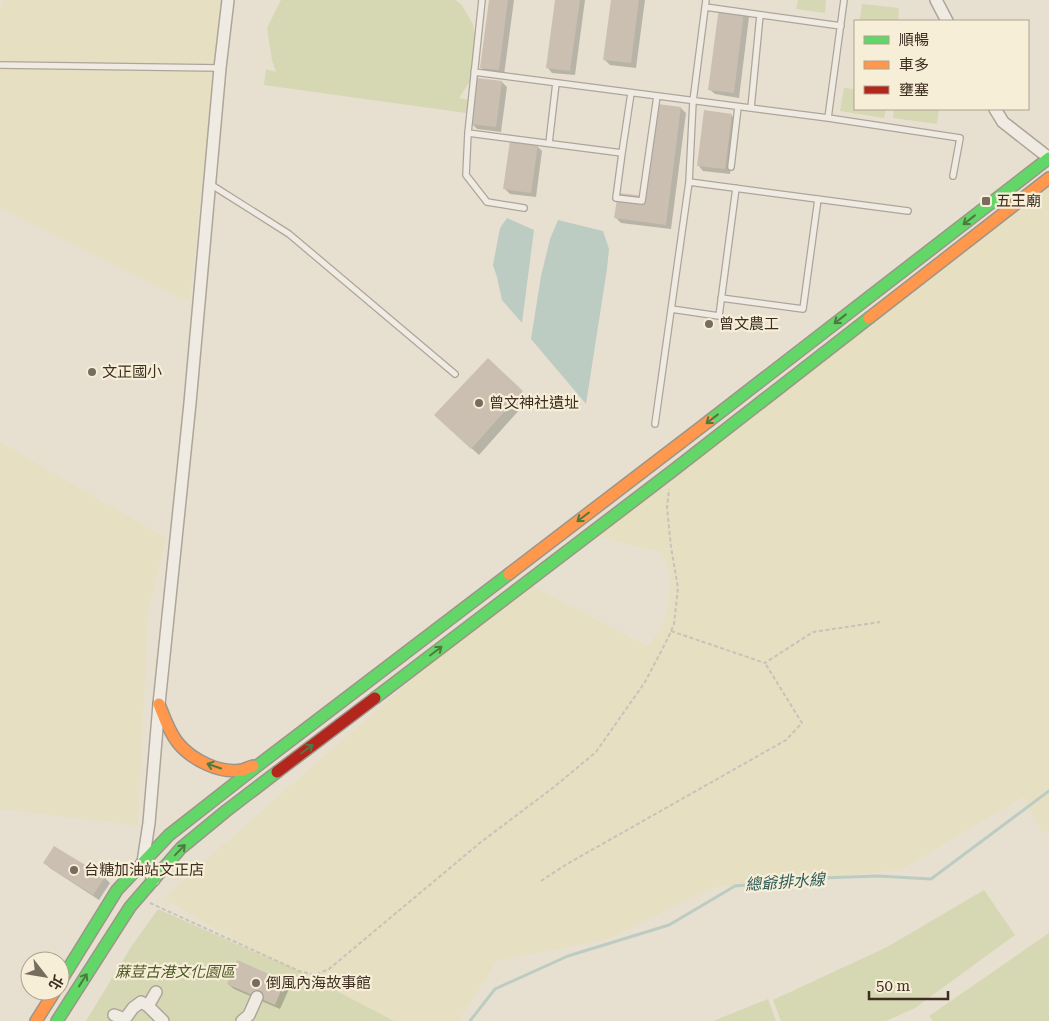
<svg xmlns="http://www.w3.org/2000/svg" width="1049" height="1021" viewBox="0 0 1049 1021" font-family="'Roboto Serif','Noto Sans TC',serif">
  <style>
    .farmland { fill: #e6dfc2 }
    .green { fill: #d6d7b3 }
    .water { fill: #bcccc2 }
    .shadow { fill: #0003 }
    .lines { fill: none; stroke-linecap: round; stroke-linejoin: round }
    .stream { stroke: #bcccc2; stroke-width: 3 }
    .building { fill: #cbbfb2 }
    .lane-casing { stroke: #ada599; stroke-width: 8 }
    .street-casing { stroke: #ada599; stroke-width: 14 }
    .fast-casing { stroke: #9c958a; stroke-width: 14 }
    .slow-casing { stroke: #9c958a; stroke-width: 14 }
    .jam-casing { stroke: #9c958a; stroke-width: 14 }
    .path { stroke: #c8c2b9; stroke-width: 2; stroke-dasharray: 4 2.5; stroke-linecap: butt }
    .lane { stroke: #efebe3; stroke-width: 5.5 }
    .street { stroke: #efebe3; stroke-width: 11 }
    .fast { stroke: #63d668; stroke-width: 11 }
    .slow { stroke: #ff974d; stroke-width: 11 }
    .jam { stroke: #b3261e; stroke-width: 11 }
    .oneway { stroke: #4e7a40 }
    .poi-dot { fill: #786c5e; stroke: #f7eed8; stroke-width: 2 }
    .labels { text-anchor: middle; dominant-baseline: central; stroke-width: 4.5; stroke-linejoin: round; paint-order: stroke }
    .poi-label { font-size: 15px; fill: #3d2e20; stroke: #f7eed8; text-anchor: start }
    .park-label { font-size: 15px; font-style: italic; fill: #4d5a26; stroke: #f7eed8 }
    .water-label { font-size: 16px; font-style: italic; fill: #2f5d5a; stroke: #f7eed8 }
  </style>
  <rect width="100%" height="100%" fill="#e7e0d1"/>
  <!-- farmland -->
  <path class="farmland" d="M3,0H222L192,277L190,302L0,207V7Z
    M1049,182V834L1042,832L1023,797L900,870L711,888L608,939L497,961L459,1021H394L289,966L261,955L164,899L193,871L523,582L648,646L657,634L666,616L671,585L667,564L661,552L587,534Z
    M0,442L166,538L148,612L138,826L0,809Z"/>
  <!-- green -->
  <path class="green" d="M281,0H455L461,4L473,24L478,55L472,78L459,98L475,101L473,114L264,85L266,69L276,72L272,60L267,28Z
    M798,0H826L825,13L796,9Z
    M862,4L899,8L898,21H875L860,19Z
    M844,88L855,89V109H886L884,118L840,111Z
    M894,109H939L937,124L893,118Z
    M984,890L1015,935L915,1008L886,1021H781L773,1000L887,947Z
    M158,909L261,955L289,966L394,1021H86L131,947Z
    M1049,933V1021H933L929,1016Z
    M768,999L776,1021H713Z"/>
  <!-- water -->
  <path class="water" d="M507,218L534,230L522,323L502,300L497,277L493,265L500,228Z
    M558,220L603,231L609,249L607,269L586,404L531,339L541,276L550,239Z"/>
  <!-- shadow -->
  <path class="shadow" d="M490,0H514L504,75L486,73L481,67Z
    M556,0H585L575,75L552,73L547,67Z
    M612,0H645L636,68L610,65L604,59Z
    M744,12L749,17L739,98L715,94L709,89Z
    M478,79L502,82L507,87L501,132L477,129L472,124Z
    M659,105L681,108L686,113L671,229L621,223L616,218L646,198Z
    M731,115L737,120L730,174L703,171L698,165Z
    M537,146L542,151L536,197L510,194L505,189Z
    M488,360L529,399L479,455L443,422Z
    M55,848L105,878L110,883L99,900L50,868L45,863Z
    M285,982L290,987L280,1009L234,989L228,984Z"/>
  <g class="lines">
    <!-- stream -->
    <path class="stream" d="M470,1021L495,989L568,956L669,925L735,886L821,878L878,876L931,879L1049,791"/>
  </g>
  <!-- building -->
  <path class="building" d="M489,0H508L499,70L480,68Z
    M555,0H580L570,71L546,68Z
    M611,0H639L631,63L603,60Z
    M719,7L744,11L734,93L708,90Z
    M477,78L502,81L496,127L471,124Z
    M658,104L681,107L666,225L614,218L618,193L645,196Z
    M704,110L732,114L725,169L697,166Z
    M510,141L538,144L531,193L503,189Z
    M488,358L523,391L471,449L434,415Z
    M54,846L105,877L93,895L43,863Z
    M237,960L285,981L275,1005L227,984Z"/>
  <g class="lines">
    <defs>
      <path id="lane" d="M482,0L468,133L466,175L487,202L524,208
        M705,7L841,26
        M0,65L220,68
        M474,72L828,118L960,138L953,176
        M751,108L760,15
        M828,118L844,0
        M468,133L622,153L616,198L642,201L657,96
        M549,143L556,83
        M622,153L631,93
        M731,167L738,107
        M689,182L908,211
        M210,184L289,234L455,374
        M721,298L803,309L818,199
        M671,309L719,316L736,188
        M655,424L689,182L693,101L706,0"/>
      <path id="street" d="M936,0L947,21
        M995,109L1003,122L1049,158
        M154,880L143,862L149,823L159,704L190,403L220,68L228,0
        M148,1006L156,992
        M114,1015L125,1019L133,1008L141,1002L148,1006L163,1021
        M242,1021L249,1015L257,997"/>
      <path id="fast" d="M709,421L1049,158
        M375,698L675,469L869,318
        M60,982L117,890L169,835L261,763L509,574
        M57,1021L130,907L181,848L226,811L277,772"/>
      <path id="slow" d="M869,318L1049,178
        M509,574L709,421
        M159,704C164,717 169,732 178,743C192,760 220,774 242,770C246,769 249,767 253,766
        M36,1021L55,991"/>
      <path id="jam" d="M277,772L375,698"/>
    </defs>
    <!-- lane casing -->
    <use href="#lane" class="lane-casing"/>
    <!-- street casing -->
    <use href="#street" class="street-casing"/>
    <!-- fast casing -->
    <use href="#fast" class="fast-casing"/>
    <!-- slow casing -->
    <use href="#slow" class="slow-casing"/>
    <!-- jam casing -->
    <use href="#jam" class="jam-casing"/>
    <!-- path -->
    <path class="path" d="M671,631L765,663L813,632L880,622
      M541,881L567,864L786,740L802,723L765,663
      M150,903L299,971L315,975L329,969L481,842L554,787L596,752L645,682L668,638L674,624L678,588L671,547L667,508L669,489"/>
    <!-- lane -->
    <use href="#lane" class="lane"/>
    <!-- street -->
    <use href="#street" class="street"/>
    <!-- fast -->
    <use href="#fast" class="fast"/>
    <!-- slow -->
    <use href="#slow" class="slow"/>
    <!-- jam -->
    <use href="#jam" class="jam"/>
  </g>
  <!-- one-way arrows -->
  <defs><path id="oneway-shaft" d="M-6 0H5M1.5-3L5.5 0L1.5 3" fill="none" stroke-width="1.6" stroke-linecap="round" stroke-linejoin="round" transform="scale(1.25)"/></defs>
  <g class="oneway">
    <use href="#oneway-shaft" transform="translate(969 220) rotate(142)"/>
    <use href="#oneway-shaft" transform="translate(840 319) rotate(142)"/>
    <use href="#oneway-shaft" transform="translate(712 419) rotate(142)"/>
    <use href="#oneway-shaft" transform="translate(583 517) rotate(143)"/>
    <use href="#oneway-shaft" transform="translate(436 651) rotate(-37)"/>
    <use href="#oneway-shaft" transform="translate(307 749) rotate(-37)"/>
    <use href="#oneway-shaft" transform="translate(214 766) rotate(-161)"/>
    <use href="#oneway-shaft" transform="translate(180 850) rotate(-46)"/>
    <use href="#oneway-shaft" transform="translate(83 980) rotate(-58)"/>
  </g>
  <!-- markers -->
  <g class="poi-dot">
    <rect x="981" y="196" width="10" height="10" rx="2.5"/>
    <circle cx="709" cy="324" r="5"/>
    <circle cx="92" cy="372" r="5"/>
    <circle cx="479" cy="403" r="5"/>
    <circle cx="74" cy="870" r="5"/>
    <circle cx="256" cy="983" r="5"/>
  </g>
  <g class="labels">
    <!-- poi labels -->
    <g class="poi-label">
      <text x="996" y="201">五王廟</text>
      <text x="719" y="324">曾文農工</text>
      <text x="102" y="372">文正國小</text>
      <text x="489" y="403">曾文神社遺址</text>
      <text x="84" y="870">台糖加油站文正店</text>
      <text x="266" y="983">倒風內海故事館</text>
    </g>
    <!-- park labels -->
    <g class="park-label">
      <text x="175" y="972">蔴荳古港文化園區</text>
    </g>
    <!-- water labels -->
    <g class="water-label">
      <text transform="translate(785 882) rotate(-4)">總爺排水線</text>
    </g>
  </g>
  <!-- legend -->
  <rect x="854" y="20" width="175" height="90" fill="#f7eed8" stroke="#ada18e"/>
  <rect x="864" y="36" width="25" height="8" fill="#63d668" stroke="#ada18e"/>
  <text x="899" y="45" font-size="15" fill="#3d2e20">順暢</text>
  <rect x="864" y="61" width="25" height="8" fill="#ff974d" stroke="#ada18e"/>
  <text x="899" y="70" font-size="15" fill="#3d2e20">車多</text>
  <rect x="864" y="86" width="25" height="8" fill="#b3261e" stroke="#ada18e"/>
  <text x="899" y="95" font-size="15" fill="#3d2e20">壅塞</text>
  <!-- north arrow -->
  <g transform="translate(45 976) rotate(121)"><circle r="24" fill="#f7eed8" stroke="#ada18e"/>
  <path d="M0-4L9 19L0 12L-9 19Z" fill="#786c5e"/>
  <text y="-8" font-size="14" font-weight="bold" text-anchor="middle" fill="#3d2e20">北</text>
  </g>
  <!-- scale -->
  <path d="M869 991v8h79v-8" fill="none" stroke="#3d2e20" stroke-width="2.5"/>
  <text x="876" y="991" font-size="15" fill="#3d2e20" stroke="#f7eed8" stroke-width="4" paint-order="stroke">50 m</text>
</svg>
